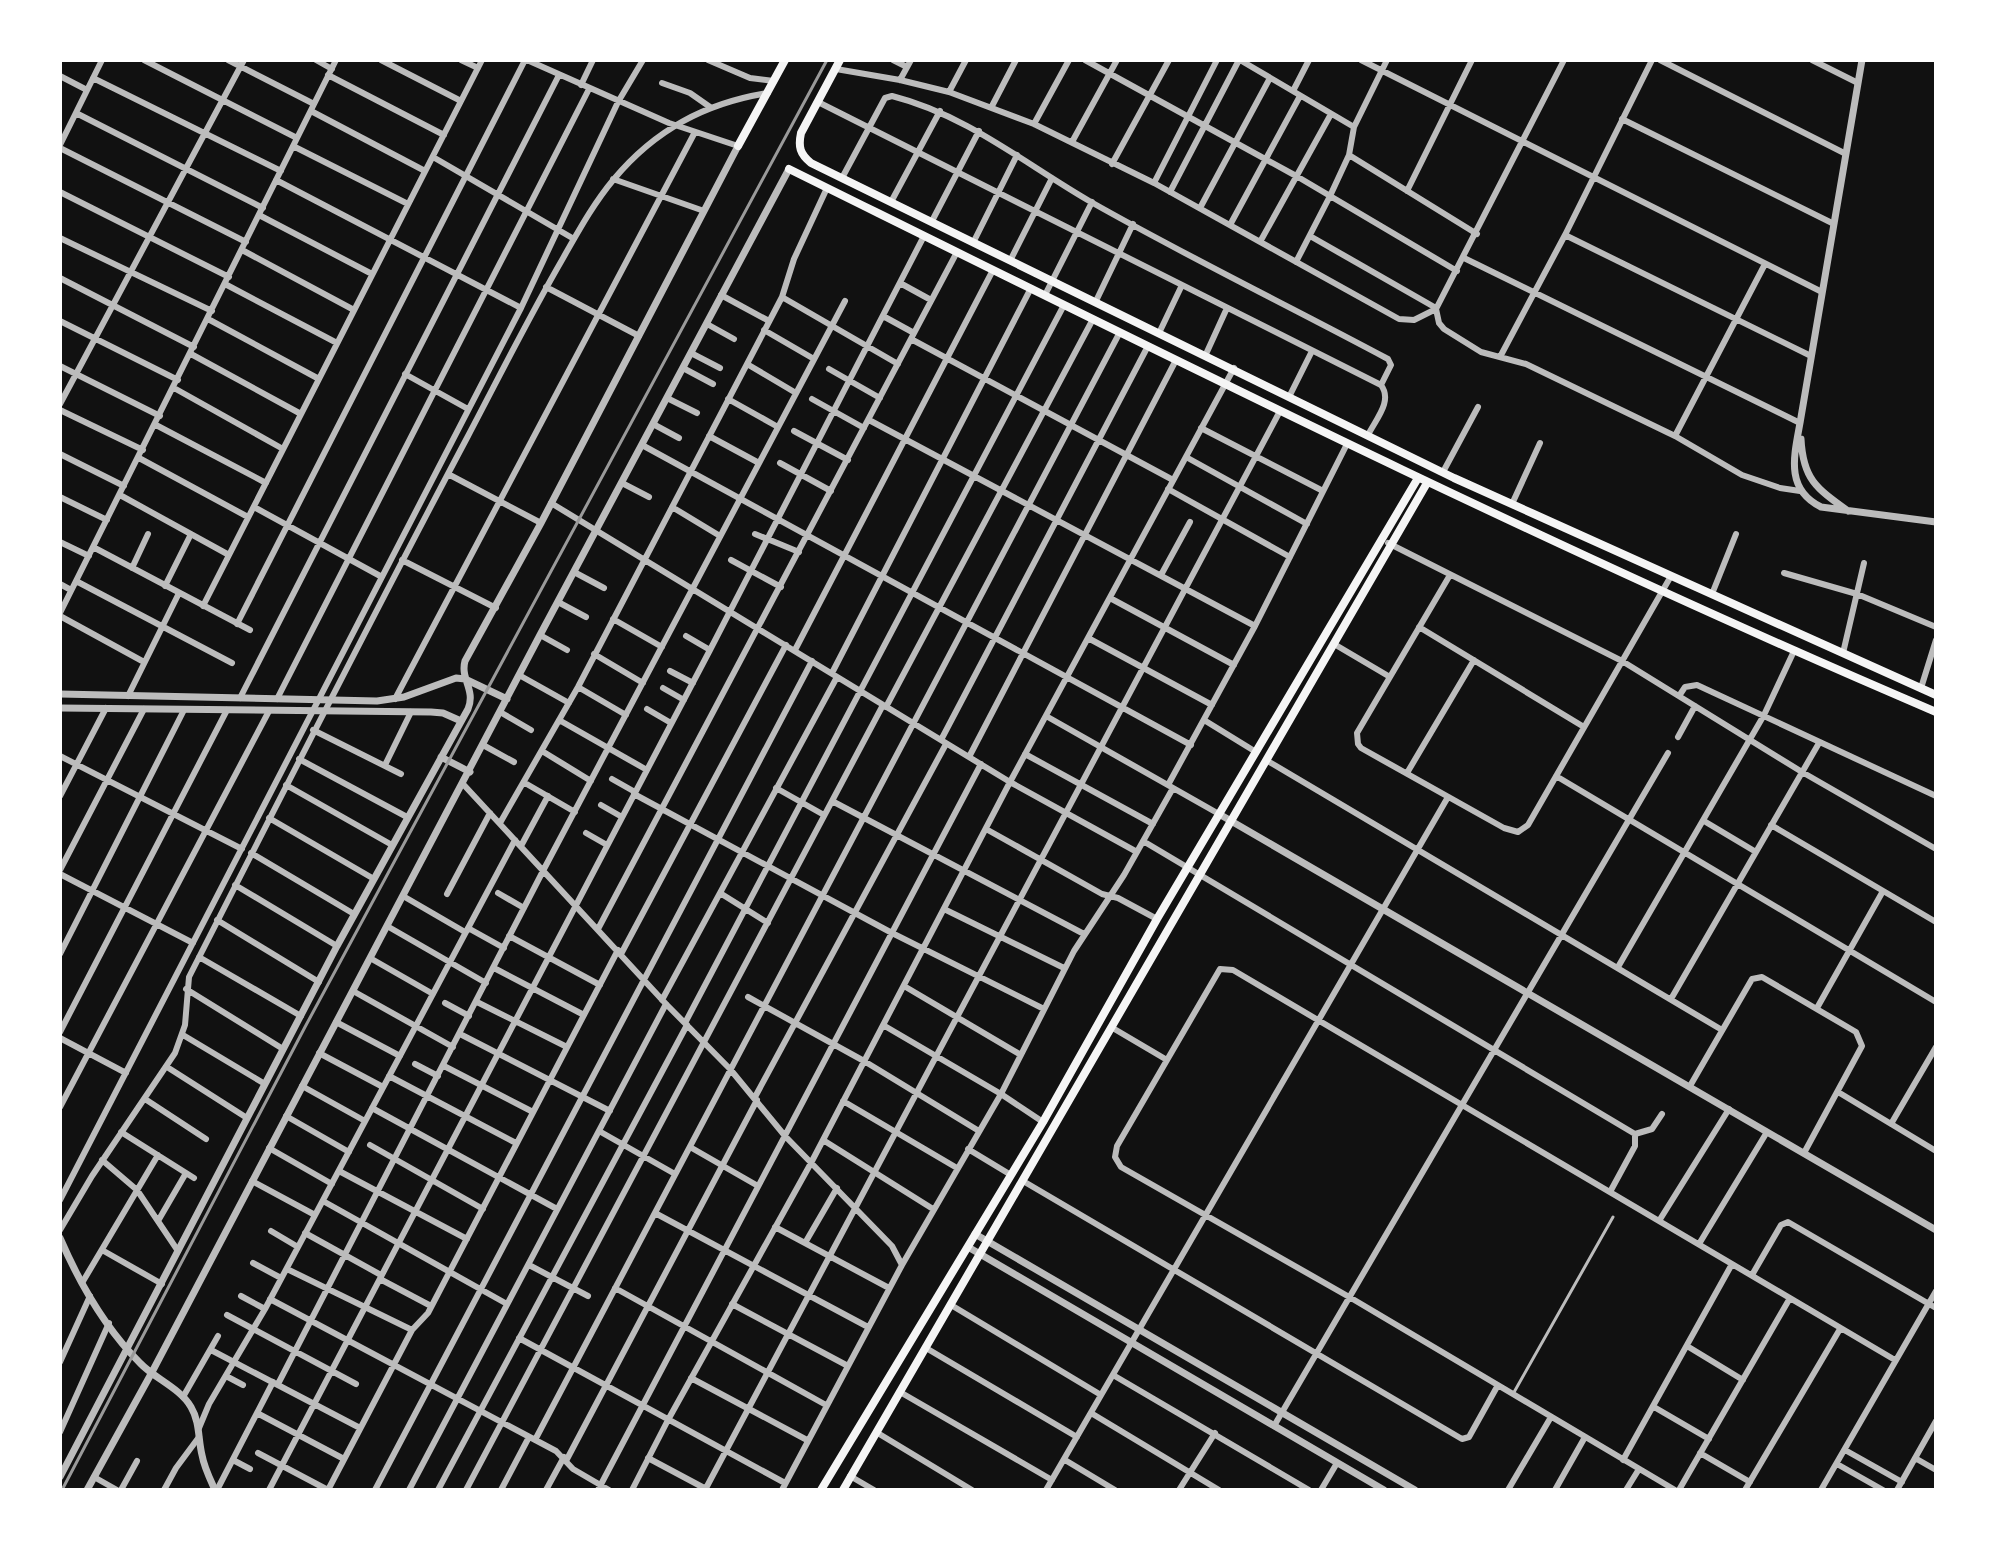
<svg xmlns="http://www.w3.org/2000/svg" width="1996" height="1550" viewBox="0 0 1996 1550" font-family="'Nunito Sans',sans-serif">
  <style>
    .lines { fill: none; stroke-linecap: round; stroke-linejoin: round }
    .service { stroke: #bcbcbc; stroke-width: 3 }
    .minor { stroke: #bcbcbc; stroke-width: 6 }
    .tertiary { stroke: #bcbcbc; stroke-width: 7 }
    .secondary { stroke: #f5f5f5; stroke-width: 8 }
    .rail { stroke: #9a9a9a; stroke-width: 3 }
  </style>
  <rect width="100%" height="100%" fill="#111"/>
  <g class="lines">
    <!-- service -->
    <path class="service" d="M1513,1394L1613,1217"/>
    <!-- minor -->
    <path class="minor" d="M144,60L297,138
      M228,60L314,104
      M316,60L332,69
      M381,60L461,101
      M461,60L478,68
      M527,60L669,123L738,146
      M708,60L750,78L774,81
      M893,60L907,67
      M1085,60L1298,177L1457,271
      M1240,60L1354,127
      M1361,60L1822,292
      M1660,60L1846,154
      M1812,60L1858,83
      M836,69L900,80L949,92L1034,124L1154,183L1399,319L1414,320L1436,309
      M328,75L444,135
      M60,76L87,90
      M93,78L281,171
      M900,80L911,60
      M662,83L690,93L710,107
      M581,85L593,60
      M1293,91L1309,60
      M949,92L966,60
      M818,102L1381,385C1393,401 1376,419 1368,435
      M992,106L1016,60
      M311,111L425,171
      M76,113L263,208
      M1622,119L1834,224
      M1034,124L1069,60
      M1072,142L1117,60
      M60,145L102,60
      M293,146L408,204
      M60,148L246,242
      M1349,155L1477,234
      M433,157L574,239
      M1112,164L1169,60
      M842,178L885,98L892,96C967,115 1025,164 1091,202C1188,257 1289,306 1388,359L1391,365L1381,385
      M613,179L704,211
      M276,180L521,308
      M1154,183L1217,60
      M1407,191L1472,60
      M60,192L229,277
      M1170,192L1239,60
      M891,202L940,111
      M1200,208L1270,78
      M259,215L372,274
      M932,221L979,131
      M1230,225L1300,96
      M1565,235L1811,356
      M1310,236L1436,308
      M60,238L212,311
      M974,241L1017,155
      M1260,242L1331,114
      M242,250L354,310
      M1464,258L1800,423
      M1011,259L1052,178
      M1296,262L1330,196L1349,155L1354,127L1387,60
      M60,278L194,347
      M900,283L931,300
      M225,284L337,343
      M546,287L639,336
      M721,295L769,321
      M1045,295L1092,202
      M782,297L898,364
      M1096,301L1133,224
      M1436,309L1439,323L1444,329L1481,352L1526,364L1675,436L1742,475L1780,488L1800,491
      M1436,309L1564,60
      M883,316L914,333
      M208,319L319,379
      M60,321L178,380
      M707,324L734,339
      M764,330L814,359
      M1160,331L1182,285
      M911,339L1173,480
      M691,353L720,368
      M191,354L301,414
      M1206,354L1227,308
      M1500,357L1565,235L1652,60
      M747,364L796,393
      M60,366L160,416
      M683,368L713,384
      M829,369L880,398
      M405,374L468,409
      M174,388L283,449
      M1290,395L1312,351
      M667,398L697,413
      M728,399L778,427
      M812,399L864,428
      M60,404L244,60
      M60,410L143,450
      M869,420L1255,626
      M653,424L679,438
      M156,425L266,483
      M1201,428L1323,491
      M794,431L848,460
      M709,436L759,463
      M1675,436L1765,264
      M642,445L1191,745
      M60,454L124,486
      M1186,457L1307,524
      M139,458L248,517
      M780,463L831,491
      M1443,472L1478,407
      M448,474L541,523
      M622,483L649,497
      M1168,489L1290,557
      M120,495L229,555
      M60,497L107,520
      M551,503L1010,782L1137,852
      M1512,504L1540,443
      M254,507L382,577
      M672,507L720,536
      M755,534L799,552
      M60,542L89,556
      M1388,543L1622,661L1802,772L1936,849
      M93,547L250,630
      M402,560L496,608
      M731,560L781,587
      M132,568L148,534
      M574,572L604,588
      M1784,573L1857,594L1936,627
      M1161,575L1190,522
      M1450,575L1357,733L1358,744L1361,748L1504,828L1518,832L1528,825L1671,576
      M76,581L232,663
      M60,584L71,590
      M165,586L191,534
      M1712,594L1736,534
      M1110,598L1234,665
      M558,602L586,617
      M203,606L482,60
      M60,613L336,60
      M60,616L144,662
      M613,619L662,647
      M237,624L525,60
      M1419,627L1584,727
      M540,635L567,650
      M686,636L710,650
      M1088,638L1212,705
      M1334,644L1390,677
      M795,650L993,270
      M1843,653L1864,563
      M594,654L643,683
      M670,671L693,683
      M832,673L1031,288
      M519,675L569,703
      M578,687L626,715
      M663,688L684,700
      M1921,688L1936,640
      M128,696L179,593
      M1679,696L1685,687L1697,685L1936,796
      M240,698L559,75
      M277,699L589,89
      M395,699L695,132
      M886,707L1093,319
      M647,709L671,723
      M500,712L531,730
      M1046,716L1219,814
      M559,720L647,770
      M1204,720L1256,752
      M313,730L401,774
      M1678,737L1695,706
      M941,740L1148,346
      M483,745L514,762
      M542,751L591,781
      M1025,754L1153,824
      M60,756L242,849
      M969,757L1176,360
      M299,759L407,817
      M1266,760L1722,1030
      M385,765L411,712
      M1407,773L1474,660
      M1556,776L1936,1002
      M612,779L635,792
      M525,783L575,812
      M463,784L666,1004L730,1069L785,1136L892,1246L902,1265
      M286,785L392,845
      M1168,785L1255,626L1347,444
      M776,788L824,815
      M634,794L892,933L1044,1009
      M60,796L106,708
      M832,801L1084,934
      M601,805L622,817
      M269,818L374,879
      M1704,821L1756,852
      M500,823L578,687L782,297L794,259L827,188
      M1771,825L1936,922
      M986,829L1102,894L1118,898L1157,919
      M586,833L607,845
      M1143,841L1635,1134V1146L1610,1192
      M521,846L548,796
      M251,853L354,914
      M60,870L144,709
      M60,874L193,943
      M235,885L337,946
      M498,893L524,908
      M720,893L768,923
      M447,894L490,813
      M403,896L465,932
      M944,909L1064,968
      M217,920L319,982
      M387,926L486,983
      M468,928L504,948
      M598,929L957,252
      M509,936L600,985
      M60,954L184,710
      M621,954L786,645
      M199,957L301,1016
      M370,958L433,994
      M1618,967L1764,715L1794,651
      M494,968L584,1015
      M904,986L1021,1055
      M186,989L283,1049
      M353,991L453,1047
      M748,997L864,1061L979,1131
      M1671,999L1819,743
      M662,1000L837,677
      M477,1002L567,1047
      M445,1003L469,1016
      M1817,1008L1883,891
      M336,1022L400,1056
      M685,1023L1064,305
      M883,1025L1001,1094L1043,1122
      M1111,1027L1167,1060
      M60,1032L227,710
      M460,1034L610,1111
      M183,1035L265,1084
      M60,1038L126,1073
      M319,1053L383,1087
      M415,1064L438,1076
      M444,1066L533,1112
      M167,1067L247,1118
      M389,1076L516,1143
      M302,1086L365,1121
      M1690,1086L1752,979L1762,977L1856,1032L1862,1046L1804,1153
      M1838,1092L1936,1151
      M755,1097L946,744
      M145,1099L206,1139
      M843,1101L957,1168
      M60,1107L269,711
      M372,1108L557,1209
      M286,1116L349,1152
      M1891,1124L1936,1047
      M599,1131L675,1174
      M121,1132L194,1178
      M1635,1134L1652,1129L1662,1114
      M823,1140L933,1209
      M370,1145L483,1209
      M690,1147L758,1186
      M269,1148L332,1184
      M968,1149L1011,1175
      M102,1160L137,1190L178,1251
      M339,1171L467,1239
      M252,1181L315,1215
      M1023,1181L1462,1439L1469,1437L1498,1385
      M60,1200L521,308L618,102L643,60
      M323,1201L507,1304
      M655,1213L868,1327
      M158,1221L186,1173
      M1659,1221L1729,1109
      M775,1227L889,1288
      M60,1230L92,1176L175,1053L185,1025L189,977C281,796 373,615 468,436C499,377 529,317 562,260C578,232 593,204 614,179C655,130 705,103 768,93
      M271,1231L298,1247
      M305,1233L381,1275
      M805,1243L837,1188
      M1699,1244L1767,1132
      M102,1250L162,1284
      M253,1263L281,1278
      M529,1265L588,1296
      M287,1269L412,1330
      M1752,1275L1781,1225L1788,1222L1936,1308
      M380,1279L431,1306
      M82,1283L158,1155
      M615,1288L826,1405
      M241,1296L265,1309
      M270,1299L556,1451L573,1469L609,1490
      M732,1304L848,1366
      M951,1305L1101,1395
      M227,1315L356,1384
      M519,1338L785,1483
      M1687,1346L1743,1380
      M926,1348L1077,1437
      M211,1350L360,1428
      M60,1362L90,1296
      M1113,1375L1309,1490
      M226,1376L243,1385
      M691,1378L807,1440
      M278,1384L544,869L845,301
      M900,1392L1052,1480
      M183,1397L218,1336
      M1654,1407L1709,1439
      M257,1413L344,1459
      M1091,1413L1219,1490
      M1274,1426L1668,753
      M199,1428L209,1404L265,1309L515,840
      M60,1432L109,1323
      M876,1432L972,1490
      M535,1440L1120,332
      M1845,1450L1902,1482
      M258,1453L328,1490
      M1700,1453L1750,1482
      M648,1458L708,1490
      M1915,1458L1936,1470
      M233,1460L250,1469
      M1065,1460L1115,1490
      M1623,1460L1732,1264
      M566,1461L757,1100
      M1837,1464L1883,1490
      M850,1476L874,1490
      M94,1477L117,1490
      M121,1490L137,1461
      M164,1490L176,1468L199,1437
      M217,1490L273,1382
      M269,1490L710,650L924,236
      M328,1490L412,1330L428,1313L618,950
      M375,1490L812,661
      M409,1490L666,1004
      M438,1490L687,1025
      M466,1490L883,705
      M501,1490L529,1437
      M546,1490L564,1457
      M598,1490L981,764
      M632,1490L668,1420L811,1163L1010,782L1234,368
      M705,1490L1280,411
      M782,1490L902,1265L1001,1094L1074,951L1124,875L1173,788
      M1046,1490L1448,797
      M1179,1490L1215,1433
      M1321,1490L1337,1463
      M1508,1490L1551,1417
      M1555,1490L1585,1437
      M1626,1490L1639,1469
      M1675,1490L1351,1298L1121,1167L1115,1157L1117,1146L1220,969L1233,970L1895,1360
      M1679,1490L1790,1298
      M1745,1490L1840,1329
      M1821,1490L1936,1291
      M1897,1490L1936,1421"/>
    <!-- tertiary -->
    <path class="tertiary" d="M1862,60L1800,423C1794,456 1785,489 1821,507L1936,522
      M1801,439C1803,479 1816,488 1848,511
      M60,694L377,701L404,697L456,678L465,679L507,699
      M60,708L431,712L443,713L461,721
      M441,757L470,772
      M1219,814L1936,1230
      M975,1234L1415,1490
      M60,1238C79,1282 106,1329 140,1363C155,1379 180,1388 191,1407C200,1422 198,1439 202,1455C204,1467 210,1479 215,1490
      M968,1247L1384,1490
      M60,1477L337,946L468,709C476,690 460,679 465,661L541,523L738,146
      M87,1490L151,1374L540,635L789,169"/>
    <!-- secondary -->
    <path class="secondary" d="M840,60L801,133C798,147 800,154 811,163L1454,478L1936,695
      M738,146L785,60
      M789,169C1169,357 1546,546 1936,712
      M821,1490L1043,1122L1157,919L1418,478
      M843,1490L1427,483"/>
    <!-- rail -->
    <path class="rail" d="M62,1490L305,1027L827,60"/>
  </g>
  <!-- border -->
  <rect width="1996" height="1550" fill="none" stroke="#ffffff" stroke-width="124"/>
</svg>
